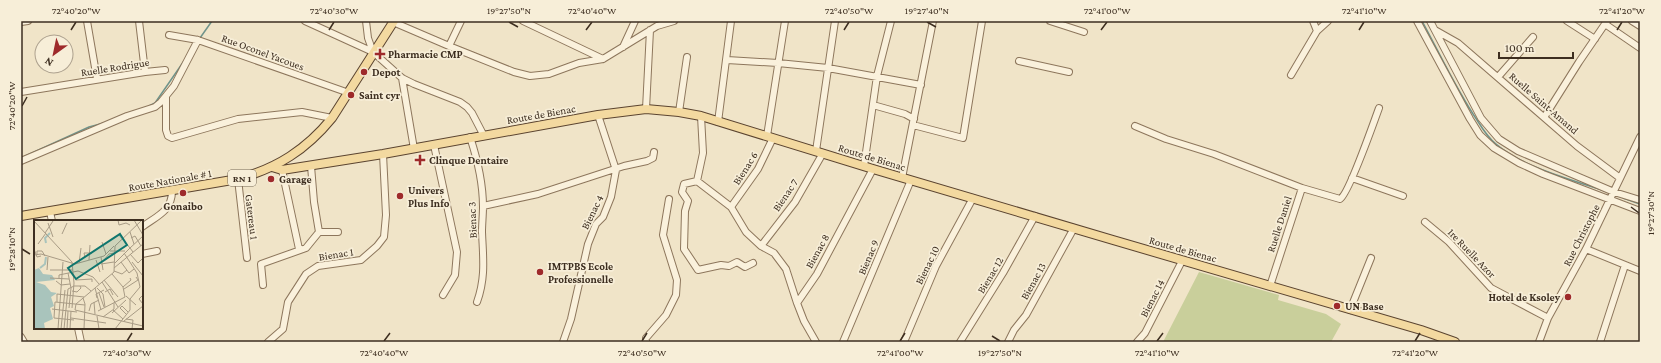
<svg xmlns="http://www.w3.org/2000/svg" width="1661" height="363" viewBox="0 0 1661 363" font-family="'Crimson Pro',serif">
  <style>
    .green { fill: #c9cf9b }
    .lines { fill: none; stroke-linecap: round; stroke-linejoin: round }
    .stream { stroke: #6f938a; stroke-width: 1.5 }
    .minor-casing { stroke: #8d765c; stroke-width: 8 }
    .major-casing { stroke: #5b4430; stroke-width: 10 }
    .minor { stroke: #faf1dc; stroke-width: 6 }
    .major { stroke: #f3d9a0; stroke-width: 8 }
    .ticks { fill: none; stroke: #3d2e20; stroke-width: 1.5 }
    .poi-dot { fill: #9e2a2b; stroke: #f7eed8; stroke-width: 1.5 }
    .labels { text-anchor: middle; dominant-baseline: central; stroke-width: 3.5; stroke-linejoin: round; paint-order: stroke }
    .shield { fill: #f7eed8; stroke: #756857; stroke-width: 1 }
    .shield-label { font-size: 10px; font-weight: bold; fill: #3d2e20 }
    .street-label { font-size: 11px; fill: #3d2e20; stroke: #f7eed8 }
    .poi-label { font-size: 11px; font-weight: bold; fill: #3d2e20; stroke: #f7eed8; text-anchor: start }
    .inset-river { fill: none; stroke: #a9c4bc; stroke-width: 2 }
    .inset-road { fill: none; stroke: #a89b85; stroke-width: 1 }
    .view { fill: #0f766e; fill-opacity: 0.15; stroke: #0f766e; stroke-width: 2 }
    .inset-edge { fill: none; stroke: #3d2e20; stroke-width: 2 }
    .neatline { fill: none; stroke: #3d2e20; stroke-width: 1.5 }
    .ticks-label { font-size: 10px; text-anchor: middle; fill: #3d2e20 }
  </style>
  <rect width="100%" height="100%" fill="#f0e4c8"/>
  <!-- green -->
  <path class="green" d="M1199,272L1279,295L1278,300L1326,314L1341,324L1331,342H1163Z"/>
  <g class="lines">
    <!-- stream -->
    <path class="stream" d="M1422,21C1440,54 1456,89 1477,120C1482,128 1488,138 1496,144C1524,168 1573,180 1608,192
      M200,38L212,21
      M149,106L155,103L184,61
      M21,158L89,127L104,123
      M1623,198L1640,204"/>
    <defs>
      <path id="minor" d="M87,21L97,79
        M139,21L145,72
        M305,21L373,52L402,78L414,84L460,102L467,107L472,113L484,136
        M366,21L368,38L373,52
        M523,21L603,59
        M1050,21L1084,32
        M1313,21L1317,31
        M1417,21L1470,119L1480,135L1494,148L1519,163L1543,174L1640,211
        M1430,21L1481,118L1499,139L1518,151L1614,192L1640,200
        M1567,21L1595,39
        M1632,21L1640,26
        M21,22L28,21
        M393,22L449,46L514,72L530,76L549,74L579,63L603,59L657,26L674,21
        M1605,24L1640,48
        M1435,30L1458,43L1577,146L1620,178
        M169,35L198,40L349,93
        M449,46L461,21
        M623,47L635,21
        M727,60L778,63L828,68L921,85
        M1019,61L1069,72
        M1291,75L1317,31L1328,21
        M1498,77L1533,37
        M402,78L414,149
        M21,92L145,72L165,70
        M166,97V130L168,136L172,138L238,119L302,112L332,118
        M873,105L905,114L914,119
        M646,109L650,30
        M679,112L687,57
        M1545,116L1579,62L1607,21
        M718,122L731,21
        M913,125L963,138L982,21
        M1135,126L1166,139L1214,154L1302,188
        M767,136L785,21
        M470,137C477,158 483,185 483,207C483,215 482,224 482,232C483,257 486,277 477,302
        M434,145L457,252L455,275L443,295
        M816,151L835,21
        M21,161L127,116L155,107L161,102L174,86L198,40
        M311,166L314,202L319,232
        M864,166L877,76L891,21
        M282,170L299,249
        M902,178L933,21
        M1352,178L1403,196
        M238,179L247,258
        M697,181L703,153L701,116
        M483,206L538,194L624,166L647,161L653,158L654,152
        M731,207L758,169L773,138
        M50,212L52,221
        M1425,222L1449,242L1491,288L1548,318
        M142,227C157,216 172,211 172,191
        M761,246L795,202L823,153
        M1586,249L1640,271
        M142,254L157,251
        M753,263L745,267L737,262L729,266L721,265L698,270L684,249L685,211L688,201L682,192L684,184L697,181L731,207L746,232L761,246L774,253L786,269L797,303
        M263,285L261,264L306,248L319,232H338
        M1270,286L1302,188L1340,199C1348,195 1374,122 1379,108
        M1350,310L1371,258
        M78,328L81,342
        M21,337L24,342
        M268,342L283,329L288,302L306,274L318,266L361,260L377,246L384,237L386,215L383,154
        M563,342L571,319L588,244L596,224L603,217L611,197L616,170L598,115
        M646,342V338L666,315L676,295L677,280L663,235L669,199
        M816,342L804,321L797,303L817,274L873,169
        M843,342L911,180
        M904,342L936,266L973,198
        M960,342L1003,273L1035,216
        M1008,342L1014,330L1026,315L1074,228
        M1137,342L1145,333L1182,261
        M1539,342L1548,318L1586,249L1640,137
        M1600,342L1625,265"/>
      <path id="major" d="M272,167L282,170L383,154L598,115L646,109L679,112L701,116L873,169L1113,240L1421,330L1455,342
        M21,216L238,179C277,168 306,150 332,118L394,21"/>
    </defs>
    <!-- minor casing -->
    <use href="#minor" class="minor-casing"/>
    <!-- major casing -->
    <use href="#major" class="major-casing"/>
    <!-- minor -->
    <use href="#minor" class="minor"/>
    <!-- major -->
    <use href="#major" class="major"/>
  </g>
  <!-- ticks -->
  <path class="ticks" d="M509,22L518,27M927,22L936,27M71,30L76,22M329,30L334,22M586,30L592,22M844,30L849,22M1101,30L1107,22M1359,30L1364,22M1617,30L1622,22M22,106L27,97M1631,207L1639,213M22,249L30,254M992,336L1000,341M127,341L132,333M384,341L390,333M642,341L647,333M900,341L905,333M1157,341L1163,333M1415,341L1420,333"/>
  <!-- markers -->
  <g class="poi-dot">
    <path d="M378 48h4v4h4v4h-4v4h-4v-4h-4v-4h4z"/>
    <circle cx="364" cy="72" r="4"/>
    <circle cx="351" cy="95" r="4"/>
    <path d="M418 154h4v4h4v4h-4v4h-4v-4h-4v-4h4z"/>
    <circle cx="271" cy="179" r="4"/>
    <circle cx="183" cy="193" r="4"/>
    <circle cx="400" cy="196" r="4"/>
    <circle cx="540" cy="272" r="4"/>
    <circle cx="1568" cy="297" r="4"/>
    <circle cx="1337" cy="306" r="4"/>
  </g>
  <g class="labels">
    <!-- shield labels -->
    <rect class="shield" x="228" y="170" width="28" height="16" rx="3"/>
    <g class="shield-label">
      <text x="242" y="178">RN 1</text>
    </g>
    <!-- street labels -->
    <g class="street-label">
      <text transform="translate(263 52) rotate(20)">Rue Oconel Yacoues</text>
      <text transform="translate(115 67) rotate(-9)">Ruelle Rodrigue</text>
      <text transform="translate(1544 103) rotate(41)">Ruelle Saint-Amand</text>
      <text transform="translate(541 114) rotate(-10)">Route de Bienac</text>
      <text transform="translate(872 157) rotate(17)">Route de Bienac</text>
      <text transform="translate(745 168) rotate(-58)">Bienac 6</text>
      <text transform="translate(170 180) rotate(-10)">Route Nationale # 1</text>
      <text transform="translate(785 195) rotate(-56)">Bienac 7</text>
      <text transform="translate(592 212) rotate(-64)">Bienac 4</text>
      <text transform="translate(252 217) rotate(83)">Gatereau 1</text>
      <text transform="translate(472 220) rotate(-92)">Bienac 3</text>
      <text transform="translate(1279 224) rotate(-72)">Ruelle Daniel</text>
      <text transform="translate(1581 235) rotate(-63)">Rue Christophe</text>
      <text transform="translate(1183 249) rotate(16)">Route de Bienac</text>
      <text transform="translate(817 251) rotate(-61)">Bienac 8</text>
      <text transform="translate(1472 253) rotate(46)">1re Ruelle Azor</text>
      <text transform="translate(336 254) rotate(-9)">Bienac 1</text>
      <text transform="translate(868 257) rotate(-67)">Bienac 9</text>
      <text transform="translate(927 265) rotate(-64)">Bienac 10</text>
      <text transform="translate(990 275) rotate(-59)">Bienac 12</text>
      <text transform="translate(1033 281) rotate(-61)">Bienac 13</text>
      <text transform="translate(1152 298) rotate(-63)">Bienac 14</text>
    </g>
    <!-- poi labels -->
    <g class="poi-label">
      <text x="388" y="54">Pharmacie CMP</text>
      <text x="372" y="72">Depot</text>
      <text x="359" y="95">Saint cyr</text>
      <text x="429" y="160">Clinque Dentaire</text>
      <text x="279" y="179">Garage</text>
      <text x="408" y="190">Univers<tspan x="408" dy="13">Plus Info</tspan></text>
      <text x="183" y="206" text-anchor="middle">Gonaibo</text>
      <text x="548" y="266">IMTPBS Ecole<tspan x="548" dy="13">Professionelle</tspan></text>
      <text x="1560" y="297" text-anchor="end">Hotel de Ksoley</text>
      <text x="1345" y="306">UN Base</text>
    </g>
  </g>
  <!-- overview -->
  <g transform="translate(34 220)">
    <rect width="109" height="109" fill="#f0e4c8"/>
    <path d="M5,48L9,54L18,55L21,60L2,62L11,65L17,72L23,73L17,77L20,86L16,88L19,99L10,103L11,109H0V50Z" fill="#a9c4bc"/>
    <path class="inset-river" d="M12,23L11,18L16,13M6,48L11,44L12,37"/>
    <path class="inset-road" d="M84,0L85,5L92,3L96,5M100,0L109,15M108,0L81,26L80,52L42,84L41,90L109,106M0,1L38,42L40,63L38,88M14,3L19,17M96,12L100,24M11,13L19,1M28,14L33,3M85,15L96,28L109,16M97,18L101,16L107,26M68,22L72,34M4,24L12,13M0,29L3,37L7,36M76,31H91M3,34V31H8L11,36M96,34L104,43L109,38M0,35L7,34L41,44L70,36L80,26M51,37L50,33H58M67,37L69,50M55,40L56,25M62,40L66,52M70,40L75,34L80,33M87,42L95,53L100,49M98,42L109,56M45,43L47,28M81,43L96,28L99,32M67,44L80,42M80,48L109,24M13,50L14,37M16,50H39M80,51L88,54L93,50M34,53L37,68L35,88M78,54L89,67L91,77M16,58L35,59M25,58V55L44,51L59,57L65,64M42,60L58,59V62M70,60L84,77M22,61L27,65L36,64M68,62L84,87M89,67L97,60L96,58M61,68L67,90M63,68L69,74L71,87M90,69L104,60L102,57M38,71L43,72L47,68L46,66M71,72L76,69L79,75M65,73L70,87M109,75L105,79L109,84M92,76L102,85M49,78L51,84L50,109M63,78L62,74L70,70M23,82V74L50,77M60,82L61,94M18,89L43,92M79,90L89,99M55,91L57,84L65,80M64,91L91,77M78,93L92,80M92,94L86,88L88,86L94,92M63,96L65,109M69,97L80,89V83M37,98L72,103M92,99L99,100L98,109M40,100L20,98L21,82L51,85M90,101L109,86M24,109L29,42M27,109L31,70M30,109L34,69L40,66H51L57,71M33,109L34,91M36,109L37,91M81,109L96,90V79L106,67L103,53L90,33"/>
    <path class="view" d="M86,14L93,25L42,59L34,48Z"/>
    <rect width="109" height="109" class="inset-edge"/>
  </g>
  <!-- border -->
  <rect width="1661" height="363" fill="none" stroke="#f7eed8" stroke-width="44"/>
  <!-- north arrow -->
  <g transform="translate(54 54) rotate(213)"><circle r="19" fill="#f7eed8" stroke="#ada18e"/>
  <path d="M0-3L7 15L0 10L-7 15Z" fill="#9e2a2b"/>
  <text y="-6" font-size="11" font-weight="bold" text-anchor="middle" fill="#3d2e20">N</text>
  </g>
  <!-- scale -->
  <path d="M1499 52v6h74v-6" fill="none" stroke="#3d2e20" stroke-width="2"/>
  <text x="1505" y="52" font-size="12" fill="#3d2e20" stroke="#f7eed8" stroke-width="3" paint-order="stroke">100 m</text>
  <rect x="22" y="22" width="1617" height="319" class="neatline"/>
  <g class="ticks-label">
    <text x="76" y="14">72°40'20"W</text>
    <text x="334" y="14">72°40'30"W</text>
    <text x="509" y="14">19°27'50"N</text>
    <text x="592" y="14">72°40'40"W</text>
    <text x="849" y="14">72°40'50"W</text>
    <text x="927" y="14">19°27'40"N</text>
    <text x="1107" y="14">72°41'00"W</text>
    <text x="1364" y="14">72°41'10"W</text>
    <text x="1622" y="14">72°41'20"W</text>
    <text transform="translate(11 106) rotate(-90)" y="4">72°40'20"W</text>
    <text transform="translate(1650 213) rotate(-90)" y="4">19°27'30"N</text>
    <text transform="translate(11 249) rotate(-90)" y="4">19°28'10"N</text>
    <text x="127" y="356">72°40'30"W</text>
    <text x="384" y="356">72°40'40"W</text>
    <text x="642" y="356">72°40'50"W</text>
    <text x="900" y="356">72°41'00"W</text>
    <text x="1000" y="356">19°27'50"N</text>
    <text x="1157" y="356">72°41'10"W</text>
    <text x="1415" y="356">72°41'20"W</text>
  </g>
</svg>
